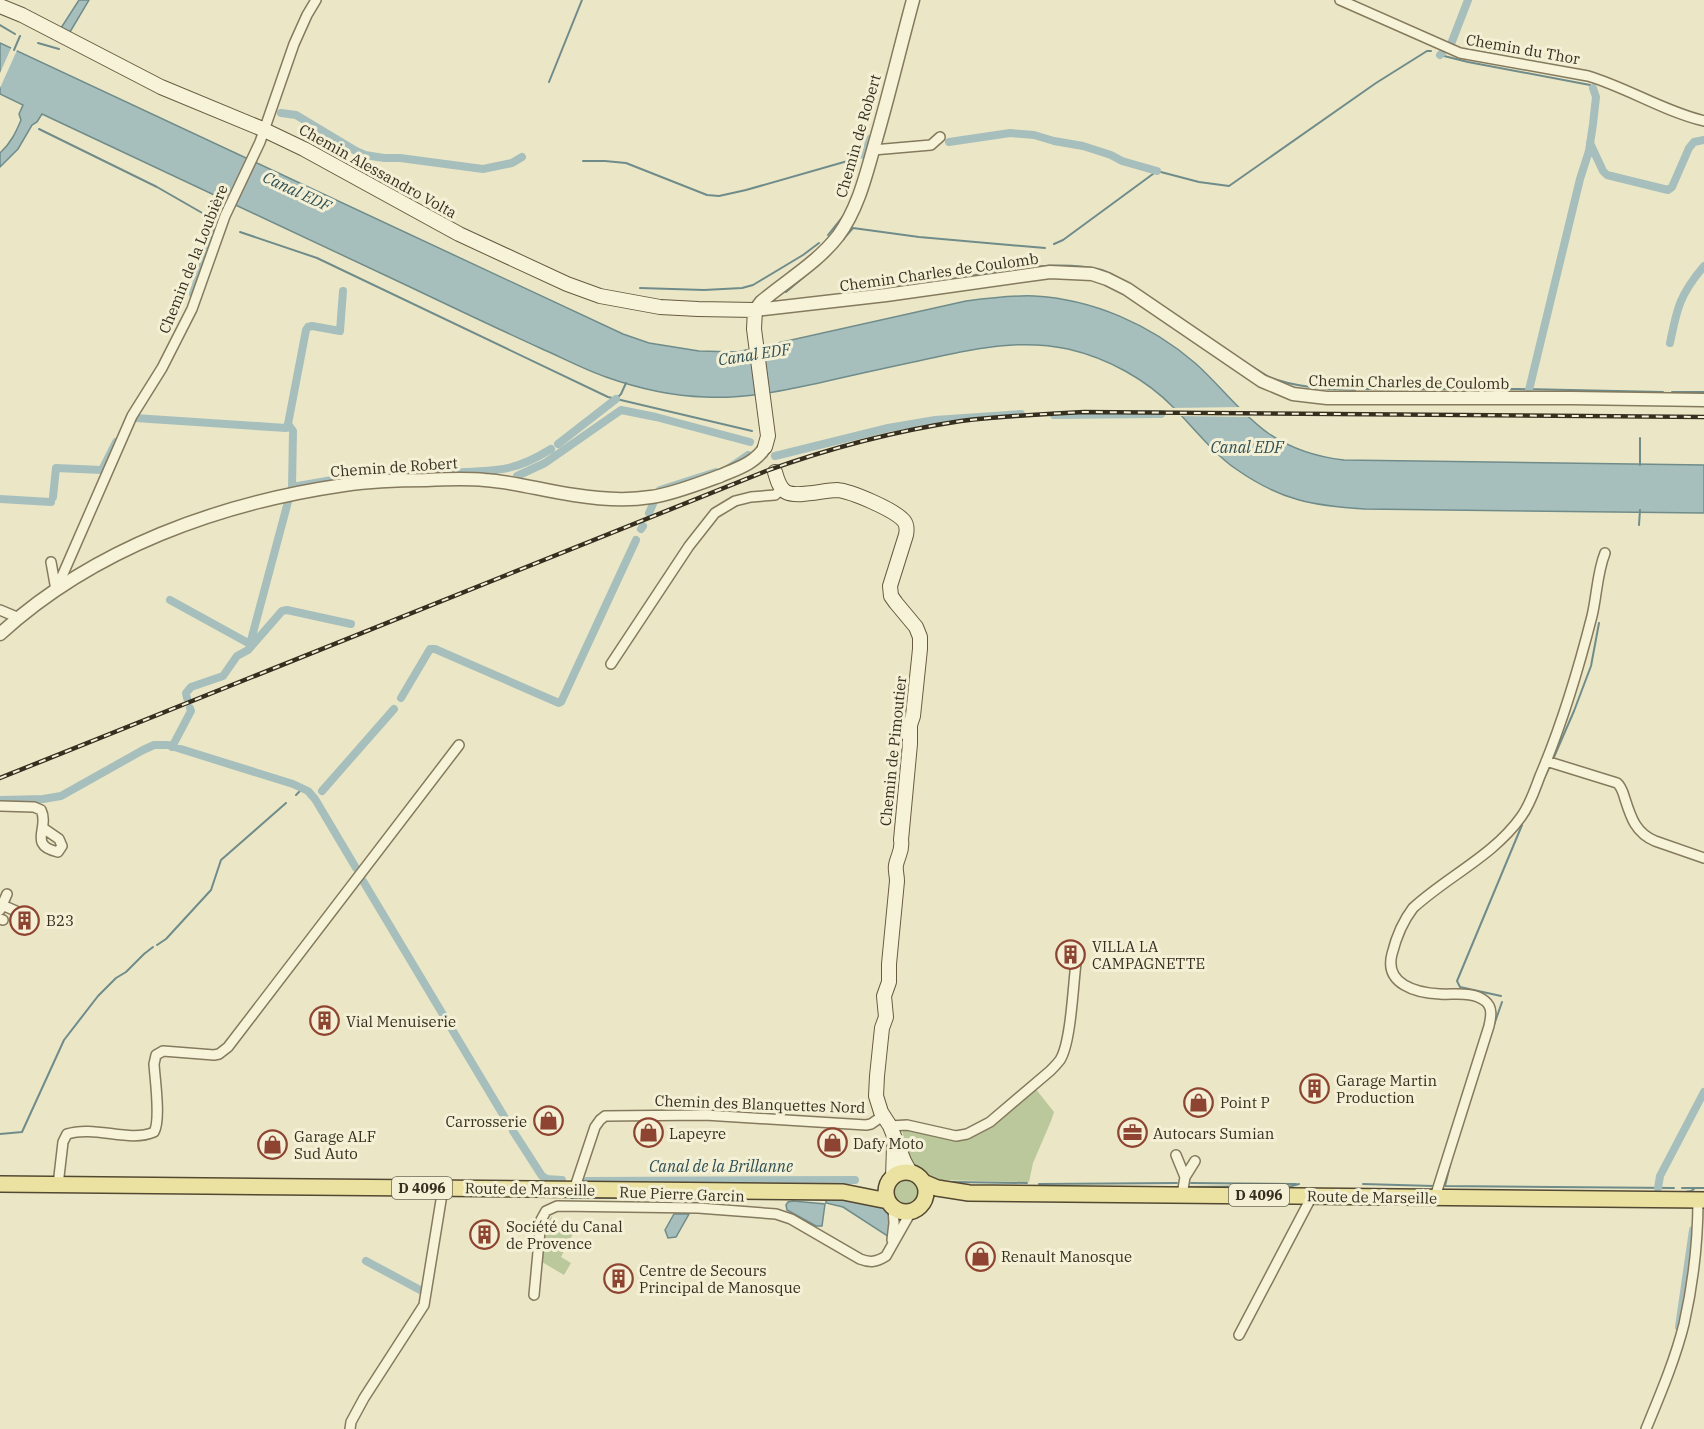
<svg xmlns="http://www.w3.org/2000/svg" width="1704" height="1429" viewBox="0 0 1704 1429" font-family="'IBM Plex Serif',serif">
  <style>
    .green { fill: #bac89b }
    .water { fill: #a7bfbc; stroke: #6f8c8b; stroke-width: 1.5 }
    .pier { fill: #ebe7c6 }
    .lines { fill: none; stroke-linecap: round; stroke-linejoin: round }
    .stream { stroke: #6f8c8b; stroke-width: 2 }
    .canal { stroke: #a7bfbc; stroke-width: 8 }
    .minor-casing { stroke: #857a5d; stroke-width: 12 }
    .tertiary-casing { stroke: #857a5d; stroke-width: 15 }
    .secondary-casing { stroke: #675b40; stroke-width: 16 }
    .primary-casing { stroke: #534831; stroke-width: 18 }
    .minor { stroke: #f6f3d9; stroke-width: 9 }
    .tertiary { stroke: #f6f3d9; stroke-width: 12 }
    .secondary { stroke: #f6f3d9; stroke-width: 14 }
    .primary { stroke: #ebe2a1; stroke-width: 15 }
    .rail-casing { stroke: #362f20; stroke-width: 4.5 }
    .rail { stroke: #f3f0d5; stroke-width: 2; stroke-dasharray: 7; stroke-linecap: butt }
    .labels { text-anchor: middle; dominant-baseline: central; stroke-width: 6; stroke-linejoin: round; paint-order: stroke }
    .shield { fill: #f3f0d5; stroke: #6f6956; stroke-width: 1.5 }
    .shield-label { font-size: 14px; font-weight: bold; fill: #362f20 }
    .street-label { font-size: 15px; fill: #362f20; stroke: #f3f0d5 }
    .poi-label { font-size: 15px; fill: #362f20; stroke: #f3f0d5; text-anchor: start }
    .water-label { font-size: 16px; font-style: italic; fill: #305055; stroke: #f3f0d5 }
  </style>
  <rect width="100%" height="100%" fill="#ebe7c6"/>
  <!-- green -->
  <path class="green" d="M1035,1088L1054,1112L1051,1121L1033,1163L1029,1182L935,1180L930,1178L911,1162L908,1155L902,1130L905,1129L967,1139C988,1133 1017,1103 1035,1088Z
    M892 1192a14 14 0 1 1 28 0a14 14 0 1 1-28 0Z
    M552,1216L553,1224H578L561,1257L571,1263L564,1275L542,1262L545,1225Z"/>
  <!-- water -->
  <path class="water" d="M79,0H89L70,32L61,28Z
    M0,43L623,334L649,343L699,351L737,352L966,301C989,298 1012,295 1034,296C1093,299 1151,325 1195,363C1220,385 1241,414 1268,433C1290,448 1317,457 1344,460L1704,465V513L1365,509C1313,506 1280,500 1236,469C1214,454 1193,427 1174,408C1146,379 1107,358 1068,349C1022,339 977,348 932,358C895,366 857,374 819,383C781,391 744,399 705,397C671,396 637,388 606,377C583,369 561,357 540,348C496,328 452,307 408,286C286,228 164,171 42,114L37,122L32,125L18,149L0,167V153C11,143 16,132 21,120L19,114L23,105L0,94Z
    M826,1198L859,1199L885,1207L890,1218L889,1237L843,1207L826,1203Z
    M793,1201L825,1204L822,1226H816L787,1210L786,1205L788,1202Z
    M674,1214H689L676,1237L668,1238L665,1230Z"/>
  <!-- pier -->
  <path class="pier" d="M12,46L18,48L0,88V73Z
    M1244,407L1254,417L1177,416L1169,408Z"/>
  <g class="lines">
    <!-- stream -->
    <path class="stream" d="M0,25L15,34
      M38,43L59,49
      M14,50L20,36
      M1440,55L1468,62L1590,85L1593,88
      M549,82L582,0
      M39,129L157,187L211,218
      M583,161H605L626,163L707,195L719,196L746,190L865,156
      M240,232L317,258L608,397L752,431
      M828,235L844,215
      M839,244L853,228L919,237L1045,248
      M1054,244L1063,240L1157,171L1199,182L1229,186L1376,83L1427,51H1431
      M816,267L829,255
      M933,282C982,275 1050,258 1098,269C1108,271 1115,276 1123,281
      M640,288L704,290L742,288L753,285L803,255L819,243
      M864,291L921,284
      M786,292L811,271
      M1248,364C1255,368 1262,373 1269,377C1293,387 1330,390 1355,390
      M1366,389H1518L1663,392
      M1672,392H1704
      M616,399L621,394L626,383
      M1640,465V438
      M1639,525L1640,510
      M1554,757L1574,711L1591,666L1599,623
      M1541,785L1549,768
      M296,795L303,788
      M157,945L166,939L211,890L221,860L286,803
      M1501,996L1460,987L1457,981L1522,825
      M1494,1025L1502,1002
      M0,1134L22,1132L64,1040L98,996L116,978L126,972L144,954L153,947
      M1451,1161L1445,1186L1674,1188
      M953,1182L1027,1183
      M1191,1183L1296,1184
      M1039,1184L1177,1183
      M1363,1184L1434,1186
      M794,1185H795L796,1180
      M1080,1187H1179
      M1185,1187L1292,1186L1299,1184
      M1682,1188H1704
      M1446,1190L1527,1191
      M1679,1193L1691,1191L1694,1189
      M571,1198H667
      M796,1199L829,1200"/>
    <!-- canal -->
    <path class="canal" d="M1451,44L1468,0
      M1440,55L1442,53
      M281,113L296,115L356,151L365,155L384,158H400L483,169L512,163L522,157
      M949,142L1010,133L1034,135L1054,141L1083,146L1111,155L1122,161L1157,171
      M1590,143L1603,171L1607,175L1668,190L1672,187L1689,148L1694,142L1704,140
      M865,156L870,139
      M193,294L216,224
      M1670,343C1677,308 1680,294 1704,266
      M1529,390L1580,179L1589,151L1593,124L1596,97L1593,88
      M1054,415L1161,414
      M135,418L286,428L288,424
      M558,444L616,399
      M775,456L888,428L935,420L1021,414
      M729,468L748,455
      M440,473C488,470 508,476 551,449
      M410,474L432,473
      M517,476L545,463L621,410L656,417L750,442
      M292,487L361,475L397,474
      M292,488L293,431L288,424L306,330L308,327L312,326L340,331L343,291
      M660,490L716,472
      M53,497L56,468L102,470L116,442
      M0,499L51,502
      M649,513L653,504
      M641,529L643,526
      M170,600L250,644
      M250,644L289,498
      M187,698L186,693L191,687L223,676L237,656L248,650L282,611L287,610L351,624
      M401,698L430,649H435L559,703L561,702L636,540
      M172,747L191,711L190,708
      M322,791L394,709
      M0,800L43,799L61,796L143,750L154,745H168L293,784L308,791L315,799L356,868
      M363,881L508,1123
      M513,1131L542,1176L547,1179L562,1180
      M587,1181L855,1180
      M1658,1188L1660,1176L1704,1092
      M366,1261L422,1291
      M1679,1327L1693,1230"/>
    <defs>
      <path id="minor" d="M1340,0L1460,53L1588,76C1628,88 1663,111 1704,121
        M873,150L931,145L940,137
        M51,562L56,590
        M56,590L132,416L162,368L192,309L225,216L260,142L294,44L307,15L316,0
        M0,610L19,618
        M611,664L689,546L715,513L735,501L751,497L775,495L782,489
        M1546,761L1617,783C1622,787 1623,793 1625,799C1631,818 1636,833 1655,841L1704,858
        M0,806L34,807L41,810C50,828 27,845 58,852L62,846L59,839L43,828
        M2,905L16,911
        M0,910L7,894
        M0,919L3,920
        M890,1126L907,1125L956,1136L967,1134L990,1122L1050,1071C1054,1067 1057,1064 1060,1060C1071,1043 1073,986 1076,963
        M1176,1155L1185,1177L1182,1195
        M1185,1177L1195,1161
        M58,1185L63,1142L67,1134C95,1125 129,1143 154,1132C161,1120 155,1080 154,1064L156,1055L163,1051L214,1055L219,1054L228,1047L459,745
        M574,1190L595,1127L600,1120L605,1116L705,1115L866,1125L871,1124L884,1115
        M1435,1197L1489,1026C1491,1017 1493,1007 1485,1001C1473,991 1454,995 1440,994C1416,993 1384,984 1392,954C1396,938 1403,921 1413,908C1448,876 1493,856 1521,817C1530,805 1535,789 1540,776C1561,727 1579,667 1592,616C1597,595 1597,573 1605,553
        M892,1240L894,1223L893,1207
        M534,1295L541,1220L546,1211L557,1206L698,1208L776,1214L791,1219L860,1259C870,1263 877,1262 886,1256L912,1210
        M1239,1335L1312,1196
        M350,1429L351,1422L364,1398L424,1305L443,1188
        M1646,1429C1660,1395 1675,1360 1684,1324C1693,1284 1698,1241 1698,1200"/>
      <path id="tertiary" d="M755,310L886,295L1050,272L1092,274L1107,279L1127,289L1262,381L1293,394L1327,398H1572L1704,400
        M755,310L761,302C787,280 817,263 838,236C858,209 866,175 875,143C889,95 900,48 913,0
        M0,634C94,548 220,503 344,485C371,481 399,480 426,480C445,479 465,478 485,480C515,482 544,491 574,495C599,499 626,501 651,497C670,495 701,483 720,476C736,469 756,463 765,447"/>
      <path id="secondary" d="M0,6L22,15L161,87L260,128L304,149L459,234L567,284L600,296L660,307L698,309L755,310L754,329L768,436L765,447
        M775,472C777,479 779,488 786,492C797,498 824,490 837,490C851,491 895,510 904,521C907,525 907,530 906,535L890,586L891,596L896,603L916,627L920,637V649L913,716L910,725V744L901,840C903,850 898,855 896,865C895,870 897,875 897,881L889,964V982L884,996L886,1017L882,1028L877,1076L876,1096L881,1112L890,1126L904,1161L910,1172
        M893,1177L894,1147"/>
      <path id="primary" d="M886 1192a20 20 0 1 1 40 0a20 20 0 1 1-40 0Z
        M923,1182L937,1188L969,1193L1704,1200
        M0,1184L843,1192L888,1201"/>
    </defs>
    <!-- minor casing -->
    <use href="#minor" class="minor-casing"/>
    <!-- tertiary casing -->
    <use href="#tertiary" class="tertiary-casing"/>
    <!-- secondary casing -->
    <use href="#secondary" class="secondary-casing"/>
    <!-- primary casing -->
    <use href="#primary" class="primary-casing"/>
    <!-- minor -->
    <use href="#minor" class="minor"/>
    <!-- tertiary -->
    <use href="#tertiary" class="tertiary"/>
    <!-- secondary -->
    <use href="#secondary" class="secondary"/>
    <!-- primary -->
    <use href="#primary" class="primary"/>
    <defs>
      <path id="rail" d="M0,778L766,471C830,448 895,431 961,421C1002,416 1043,414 1084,412L1704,417"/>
    </defs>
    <!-- rail casing -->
    <use href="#rail" class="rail-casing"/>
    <!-- rail -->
    <use href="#rail" class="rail"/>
  </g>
  <!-- icons -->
  <defs>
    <symbol id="building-ring" viewBox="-11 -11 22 22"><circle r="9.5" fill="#f3f0d5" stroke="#8f4432" stroke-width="1.5"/><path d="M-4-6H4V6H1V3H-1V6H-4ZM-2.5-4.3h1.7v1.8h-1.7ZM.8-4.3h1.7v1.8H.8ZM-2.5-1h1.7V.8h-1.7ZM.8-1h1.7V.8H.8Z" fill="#8f4432"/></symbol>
    <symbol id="shop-ring" viewBox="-11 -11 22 22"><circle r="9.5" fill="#f3f0d5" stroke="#8f4432" stroke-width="1.5"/><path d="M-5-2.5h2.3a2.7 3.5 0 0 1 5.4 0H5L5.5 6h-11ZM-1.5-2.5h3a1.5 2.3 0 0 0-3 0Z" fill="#8f4432"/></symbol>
    <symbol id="office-ring" viewBox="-11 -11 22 22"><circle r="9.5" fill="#f3f0d5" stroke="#8f4432" stroke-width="1.5"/><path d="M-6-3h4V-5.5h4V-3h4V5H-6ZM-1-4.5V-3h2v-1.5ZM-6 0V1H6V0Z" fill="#8f4432"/></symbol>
  </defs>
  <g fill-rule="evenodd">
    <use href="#building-ring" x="8" y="904" width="33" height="33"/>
    <use href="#building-ring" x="1054" y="938" width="33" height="33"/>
    <use href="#building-ring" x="308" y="1004" width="33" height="33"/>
    <use href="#building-ring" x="1298" y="1072" width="33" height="33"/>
    <use href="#shop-ring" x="1182" y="1086" width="33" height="33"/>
    <use href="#shop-ring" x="532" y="1104" width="33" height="33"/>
    <use href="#shop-ring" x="632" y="1116" width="33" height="33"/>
    <use href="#office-ring" x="1116" y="1116" width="33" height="33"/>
    <use href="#shop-ring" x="816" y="1126" width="33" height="33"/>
    <use href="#shop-ring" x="256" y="1128" width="33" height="33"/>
    <use href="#building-ring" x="468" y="1218" width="33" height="33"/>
    <use href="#shop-ring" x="964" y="1240" width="33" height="33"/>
    <use href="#building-ring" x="602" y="1262" width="33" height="33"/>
  </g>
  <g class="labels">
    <!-- shield labels -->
    <g class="shield">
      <rect x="392" y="1177" width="60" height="22" rx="4.5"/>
      <rect x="1229" y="1184" width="60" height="22" rx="4.5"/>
    </g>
    <g class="shield-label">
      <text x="422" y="1188">D 4096</text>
      <text x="1259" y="1195">D 4096</text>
    </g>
    <!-- street labels -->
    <g class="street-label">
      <text transform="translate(1523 49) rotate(10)">Chemin du Thor</text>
      <text transform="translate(858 136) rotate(-74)">Chemin de Robert</text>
      <text transform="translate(378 171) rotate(29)">Chemin Alessandro Volta</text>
      <text transform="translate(193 259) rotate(-68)">Chemin de la Loubière</text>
      <text transform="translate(939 272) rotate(-8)">Chemin Charles de Coulomb</text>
      <text transform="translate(1409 382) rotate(1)">Chemin Charles de Coulomb</text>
      <text transform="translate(394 467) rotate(-4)">Chemin de Robert</text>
      <text transform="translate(893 751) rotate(-84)">Chemin de Pimoutier</text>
      <text transform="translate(760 1104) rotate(2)">Chemin des Blanquettes Nord</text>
      <text transform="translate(530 1189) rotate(1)">Route de Marseille</text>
      <text transform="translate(682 1194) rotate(2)">Rue Pierre Garcin</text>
      <text transform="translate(1372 1197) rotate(1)">Route de Marseille</text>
    </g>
    <!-- poi labels -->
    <g class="poi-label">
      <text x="46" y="920">B23</text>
      <text x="1092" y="946">VILLA LA<tspan x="1092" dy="17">CAMPAGNETTE</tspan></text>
      <text x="346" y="1021">Vial Menuiserie</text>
      <text x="1336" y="1080">Garage Martin<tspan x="1336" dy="17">Production</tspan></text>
      <text x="1220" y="1102">Point P</text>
      <text x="527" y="1121" text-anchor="end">Carrosserie</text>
      <text x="669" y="1133">Lapeyre</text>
      <text x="1153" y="1133">Autocars Sumian</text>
      <text x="294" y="1136">Garage ALF<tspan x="294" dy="17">Sud Auto</tspan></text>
      <text x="853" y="1143">Dafy Moto</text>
      <text x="506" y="1226">Société du Canal<tspan x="506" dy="17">de Provence</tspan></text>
      <text x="1001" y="1256">Renault Manosque</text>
      <text x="639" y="1270">Centre de Secours<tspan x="639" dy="17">Principal de Manosque</tspan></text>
    </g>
    <!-- water labels -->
    <g class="water-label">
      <text transform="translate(297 191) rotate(25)">Canal EDF</text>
      <text transform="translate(754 354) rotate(-9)">Canal EDF</text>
      <text x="1247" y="447">Canal EDF</text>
      <text x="721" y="1166">Canal de la Brillanne</text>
    </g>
  </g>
</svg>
